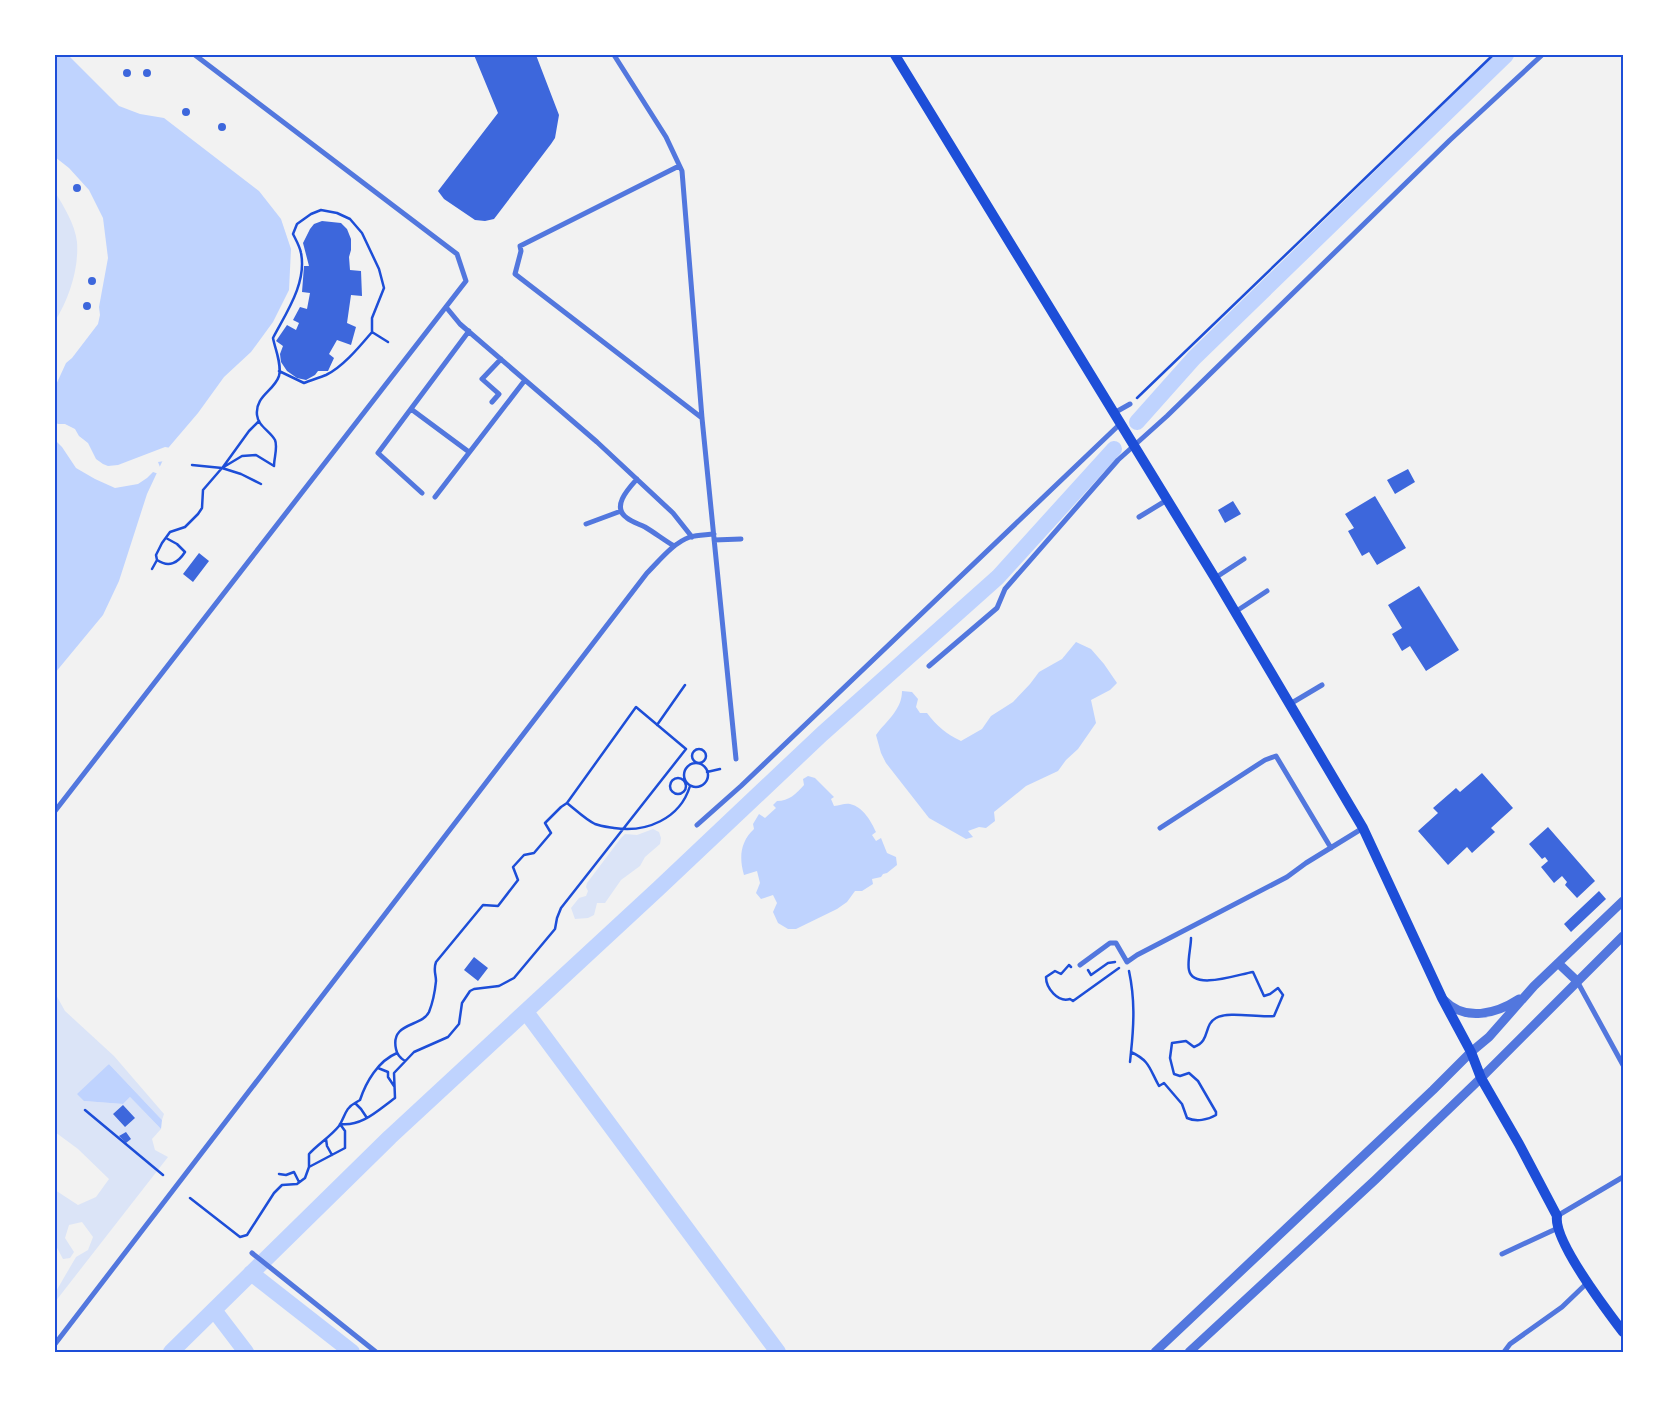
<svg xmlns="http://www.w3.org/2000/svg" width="1678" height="1407" viewBox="0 0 1678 1407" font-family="Roboto,sans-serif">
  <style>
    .green { fill: #dbe4f7 }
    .water { fill: #bfd3fe }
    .pier { fill: #f2f2f2 }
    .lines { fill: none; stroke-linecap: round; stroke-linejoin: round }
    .canal { stroke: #bfd3fe; stroke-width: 16 }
    .building { fill: #3d67dc }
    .path { stroke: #1d4ed8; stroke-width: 2.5 }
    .minor { stroke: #5277de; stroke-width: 5 }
    .tertiary { stroke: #5277de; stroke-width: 9 }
    .secondary { stroke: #1d4ed8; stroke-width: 10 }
    .neatline { fill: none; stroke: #1d4ed8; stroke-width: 2 }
  </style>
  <rect width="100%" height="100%" fill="#f2f2f2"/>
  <!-- green -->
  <path class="green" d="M55,192C64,207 75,224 77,242C79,269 69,299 55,321Z
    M653,829L659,832L661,838L660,844L645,857L640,866L621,880L605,903H597L594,915L588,918L575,919L571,908L579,898L586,896L588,891L586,887L587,883L621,838L625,834L637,835Z
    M55,993L65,1011L114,1056L164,1114L162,1120L109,1064L84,1101L123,1104L130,1097L161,1129L152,1139L155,1150L168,1157L55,1302V1293L76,1257L88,1250L93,1237L82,1222L69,1225L65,1238L74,1252L70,1258L63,1259L55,1244V1190L78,1205L96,1197L109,1179L78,1149L55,1132Z"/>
  <!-- water -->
  <path class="water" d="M55,55H68L119,106L140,114L164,118L259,191L281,219L291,249L289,290L273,322L251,352L224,377L198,413L169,447L147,494L119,581L103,615L55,673V387L66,363L72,358L98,324L100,315L99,307L108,258L103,218L89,190L69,168L55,157Z
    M1076,642L1091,649L1104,664L1117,683L1110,690L1091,700L1096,723L1078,749L1066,760L1058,771L1026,786L994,812L995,821L986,828L979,827L968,831L973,837L966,839L929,818L886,763L881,753L876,735C886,721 902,710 902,691L912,692L918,699L916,707L920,713H927C937,726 946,734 961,741L982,729L991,716L1013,702L1030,684L1039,672L1062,659Z
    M808,776L815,778L834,797L831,799L834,806C840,806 844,803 850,804C863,807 871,821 876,832L872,835L876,841L881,838L887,853L896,857L897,865L887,873L883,874L881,877L872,879L873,884L862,891H855L847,902L837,909L796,929H788L778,923L773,912L777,903L773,895L761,899L756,893L760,883L757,871L744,875C739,858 740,842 754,829L753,824L759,814L765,818L776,808L773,805L777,801C789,801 796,794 804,785L803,779Z
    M109,1064L162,1120L161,1129L130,1097L123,1104L84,1101L77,1094Z"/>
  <!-- pier -->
  <path class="pier" d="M55,422L58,424H65L75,429L79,436L88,443L96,459L103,464L108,466L118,465L165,447L171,448L165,461L158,462L160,467H162L159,474L153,472L147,478L138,484L115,488L95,479L76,468L62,447L55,440Z"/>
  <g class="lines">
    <!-- canal -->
    <path class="canal" d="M1137,422L1194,358L1506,55
      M526,1012L778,1352
      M251,1273L352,1352
      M214,1310L246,1352
      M171,1352L390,1137L659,888L822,734L998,577L1114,449"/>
  </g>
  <!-- building -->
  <path class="building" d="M474,55H536L559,115L555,138L551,144L494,219L485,221L475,220L444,199L438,191L498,113Z
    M143 73a4 4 0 1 1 8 0a4 4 0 1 1-8 0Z
    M123 73a4 4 0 1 1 8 0a4 4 0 1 1-8 0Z
    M182 112a4 4 0 1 1 8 0a4 4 0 1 1-8 0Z
    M218 127a4 4 0 1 1 8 0a4 4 0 1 1-8 0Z
    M73 188a4 4 0 1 1 8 0a4 4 0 1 1-8 0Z
    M322,221L341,223L347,229L351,239V250L349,257L350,270L361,271L362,296L351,295L347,323L356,327L351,345L337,340L329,354L334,358L328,371H318L315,375L306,380L297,378L287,371L281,362L280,354L283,346L276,341L287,325L296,330L299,323L293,320L300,307L307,309L310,293L302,292L304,266H309L303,243L310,229L314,224Z
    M88 281a4 4 0 1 1 8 0a4 4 0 1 1-8 0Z
    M83 306a4 4 0 1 1 8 0a4 4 0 1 1-8 0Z
    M1408,469L1415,482L1395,494L1387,480Z
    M1375,496L1406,548L1377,565L1369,552L1362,556L1348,531L1354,528L1345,514Z
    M1233,501L1241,514L1225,523L1218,510Z
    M199,553L209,561L193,582L183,574Z
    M1419,586L1459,650L1426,671L1410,646L1402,651L1392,634L1402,628L1388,605Z
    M1482,773L1513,808L1491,828L1495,832L1472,853L1467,847L1448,865L1418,831L1438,813L1433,808L1456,788L1460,792Z
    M1548,827L1595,881L1577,898L1565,885L1567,882L1562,876L1554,883L1541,867L1548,861L1545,857L1542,859L1529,844Z
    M1599,891L1606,899L1571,932L1564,924Z
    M474,957L488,968L478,981L464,970Z
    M123,1105L135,1118L125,1127L113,1114Z
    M126,1132L131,1139L126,1143L119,1136Z"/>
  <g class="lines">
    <!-- path -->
    <path class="path" d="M279,371L304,383C311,380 319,378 326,375C343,367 360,346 372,332
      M1137,398L1493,55
      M192,465L222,468L241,474L261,484
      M223,467L249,431L259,421
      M166,538L177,544L185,552C178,563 169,568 157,560L156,555L162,543L170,532L185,527L198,514L202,508L203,490L222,468L242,456L256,455L274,466C274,458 278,447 275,440C270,431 258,426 257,415C255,396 274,391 279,376C282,364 275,349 273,338C286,313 307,283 301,253C300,247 296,240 293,234L297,224L311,214L321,210L337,213L350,219L362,233L379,269L384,288L372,318V332L388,342
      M152,569L157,560
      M657,725L685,685
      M692 756a7 7 0 1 1 14 0a7 7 0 1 1-14 0Z
      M684 775a12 12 0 1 1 24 0a12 12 0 1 1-24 0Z
      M707,772L720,769
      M670 786a8 8 0 1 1 16 0a8 8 0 1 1-16 0Z
      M567,803C576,810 585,819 595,824C600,826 608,827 614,828C646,833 680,819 690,786
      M1071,967L1069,965L1061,974L1055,971L1046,977C1046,988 1058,1003 1070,999L1073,1001L1119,968
      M1088,970L1091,975L1108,963L1115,962
      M1129,971C1135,999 1134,1024 1131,1052C1150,1061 1149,1068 1159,1086L1164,1083L1182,1104L1187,1118C1196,1122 1208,1120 1216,1115V1112L1198,1081L1189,1073L1180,1076L1174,1074L1170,1058L1172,1043L1186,1041L1194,1047C1211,1041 1203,1025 1216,1018C1229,1011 1258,1018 1274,1016L1283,995L1278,988L1270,994L1264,996L1253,972C1239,974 1193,991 1189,970C1187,962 1191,947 1191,938
      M1130,1062L1131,1052
      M378,1068L388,1072V1077L394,1086
      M355,1103L360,1100C366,1082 378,1061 397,1053
      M85,1110L163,1175
      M326,1139L327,1146L332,1155
      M309,1167V1154C318,1144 330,1137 339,1126C345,1117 345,1108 355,1103L361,1109L367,1118
      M279,1174L286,1175L294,1172L299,1182
      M190,1198L240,1237L247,1235L274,1193L282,1185L297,1184L305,1178L309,1167L345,1148V1131L340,1124C362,1127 378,1110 395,1098L394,1073L414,1052L448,1037L459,1024L462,1003L470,991L474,989L499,986L514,978L555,929L557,918L561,908L686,749L636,707L567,803L561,807L545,823L551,833L534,853L524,855L513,867L518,880L498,906L483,905L436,962C433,970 436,974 436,981C435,991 433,1002 429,1012C422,1027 390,1022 396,1049C397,1055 400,1058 405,1061"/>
    <!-- minor -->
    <path class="minor" d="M614,55L666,137L682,171L702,418L736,759
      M679,166L520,246L521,251L515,274L702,418
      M446,307L460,324L597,442L673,513L692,537
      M492,402L499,394L482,379L501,359
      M411,409L469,452
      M1114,413L1130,404
      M637,479C628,489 611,507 627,518C632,522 639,524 645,527C655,533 664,540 674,546
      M422,493L378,453L469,331
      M435,497L525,380
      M1139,517L1167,500
      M586,524L621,511
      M714,540L741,539
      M1215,578L1244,559
      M1235,612L1267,591
      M929,666L997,608L1005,589L1118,460L1167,416L1450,140L1542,55
      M1290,704L1322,685
      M55,811L466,281L457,254L195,55
      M697,825L741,786L1120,424
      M1160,828L1265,760L1276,756L1331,848
      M1080,965L1110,943H1116L1127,962L1137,955L1287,877L1306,863L1363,828
      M1577,981L1623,1065
      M1557,1216L1623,1177
      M252,1253L376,1352
      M1502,1254L1558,1228
      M55,1344L647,573C660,560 673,543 690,537C697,535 706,535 714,534
      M1504,1352L1510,1344L1562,1307L1587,1283"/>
    <!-- tertiary -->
    <path class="tertiary" d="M1558,963L1577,981
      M1444,1000C1465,1022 1496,1014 1519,999
      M1155,1352L1433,1090L1471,1052L1489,1037L1534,986L1623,901
      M1189,1352L1375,1180L1481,1078L1623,936"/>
    <!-- secondary -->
    <path class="secondary" d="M895,55L1215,578L1363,828L1442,998L1471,1052L1481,1078L1519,1144L1557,1216C1553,1240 1607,1311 1623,1332"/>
  </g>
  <!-- border -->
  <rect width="1678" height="1407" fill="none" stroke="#ffffff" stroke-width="112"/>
  <rect x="56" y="56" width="1566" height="1295" class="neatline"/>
</svg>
